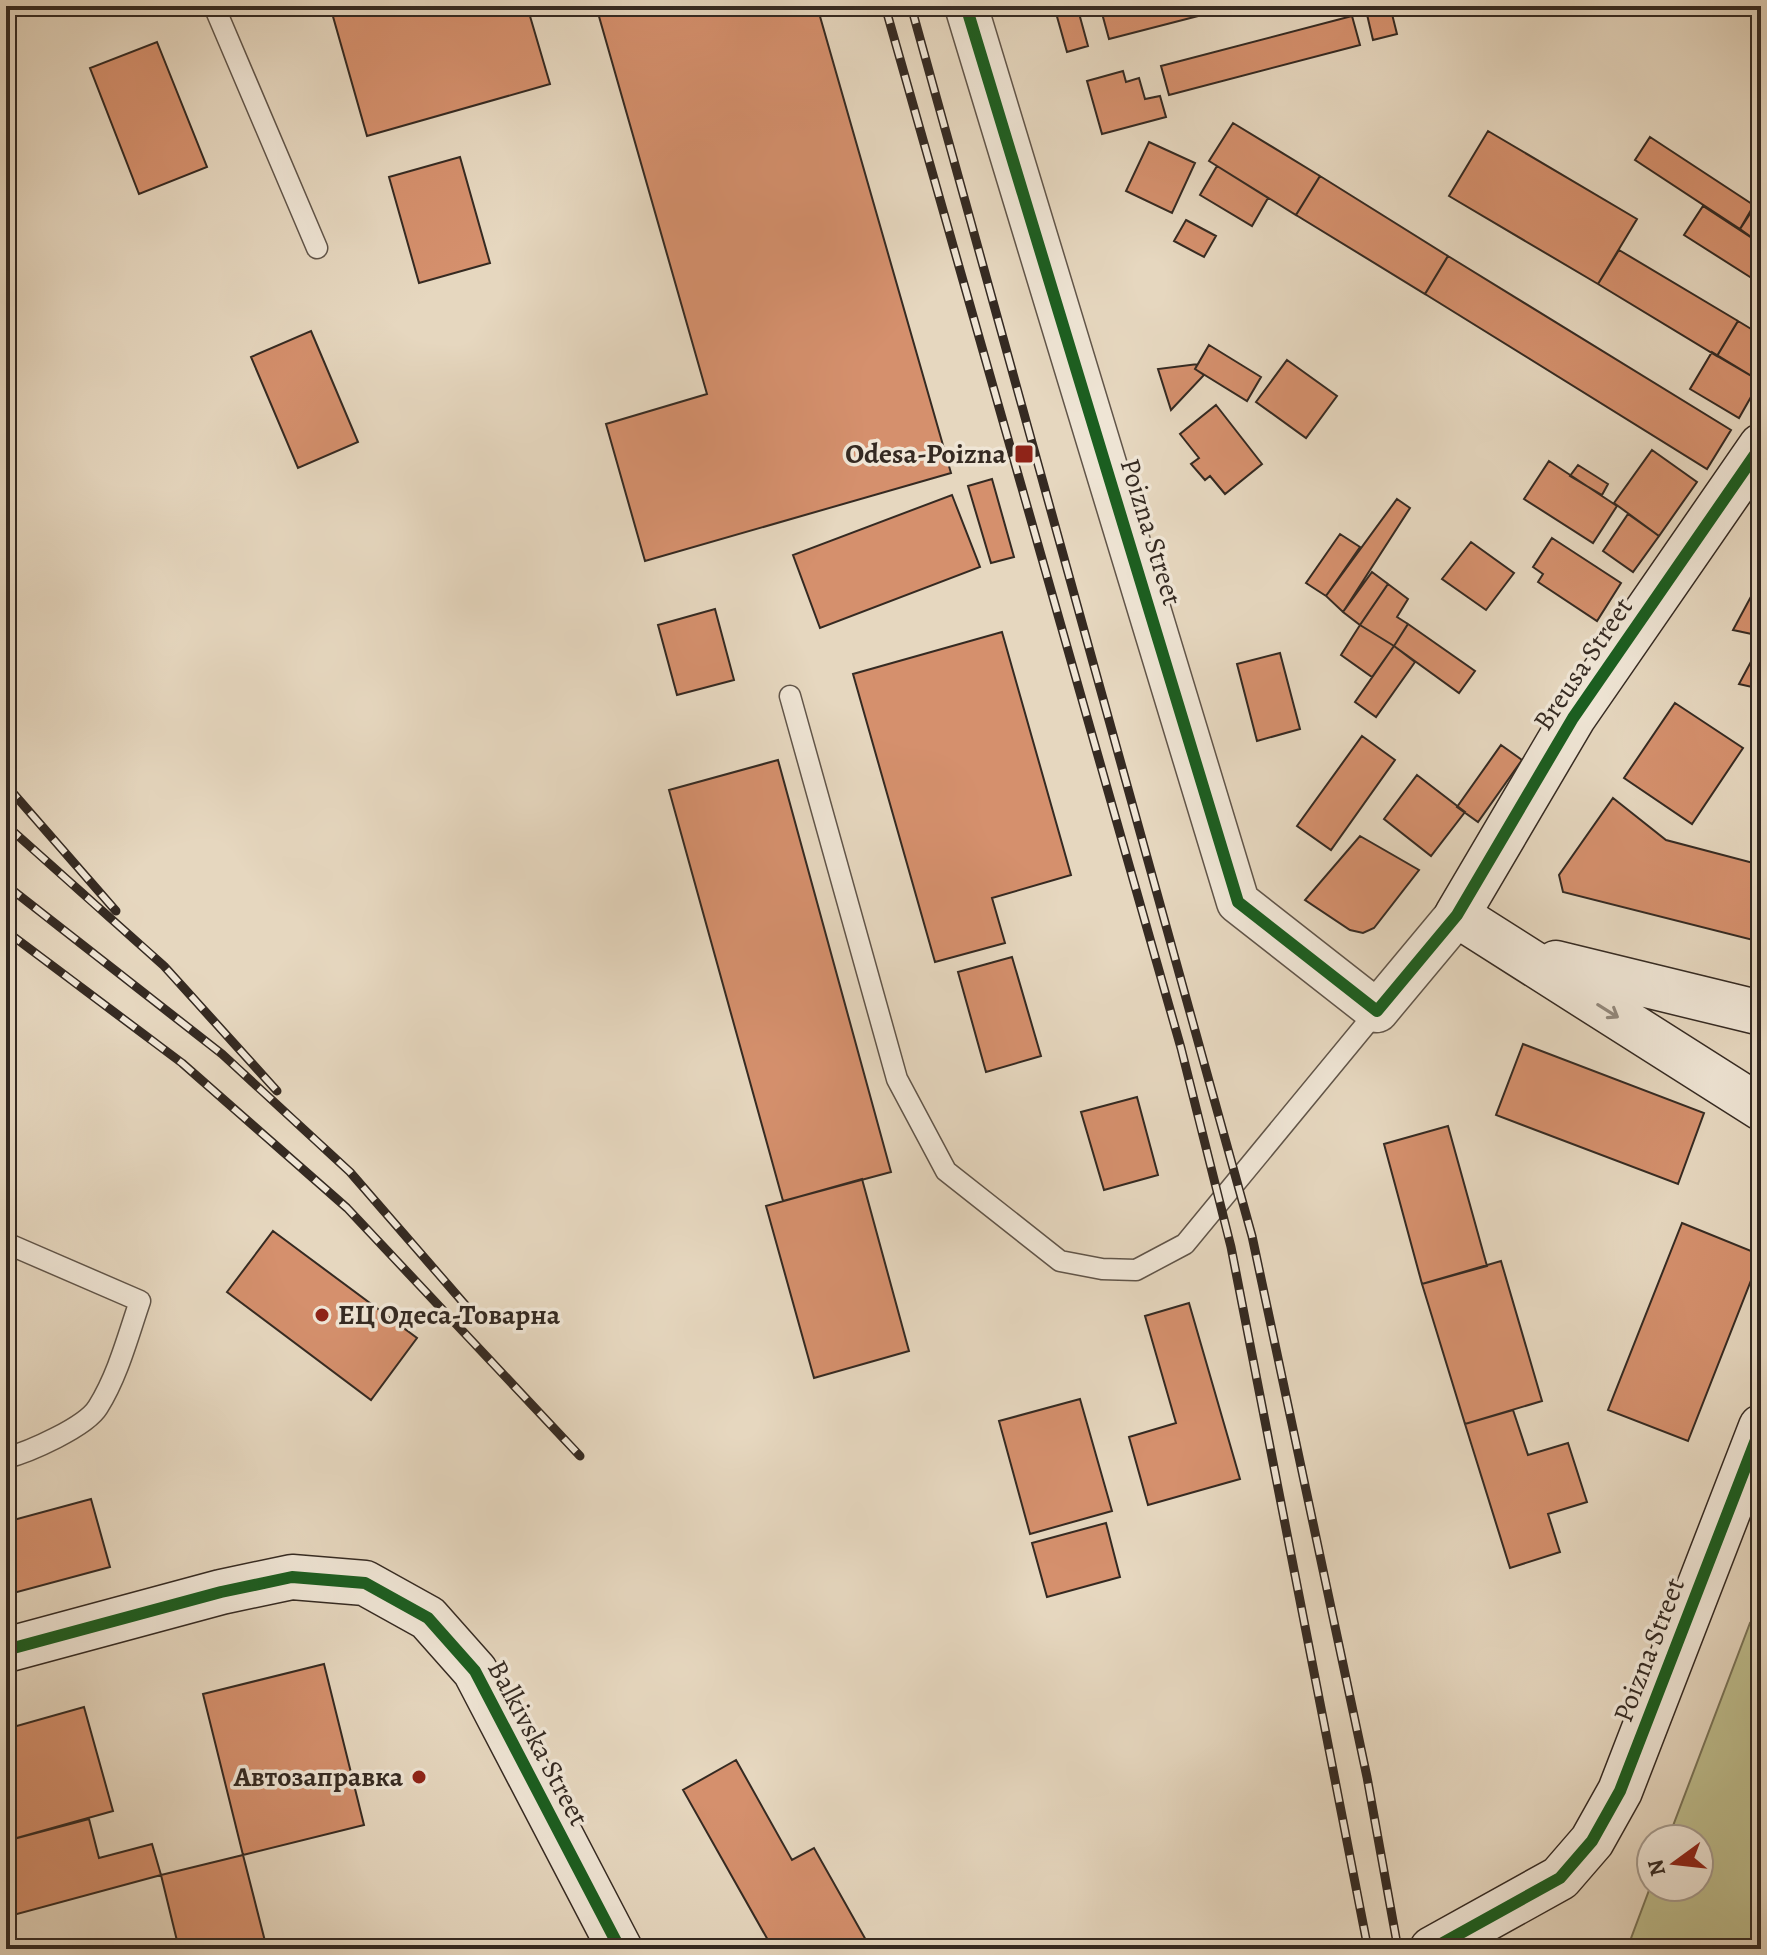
<svg xmlns="http://www.w3.org/2000/svg" width="1767" height="1955" viewBox="0 0 1767 1955" font-family="Alegreya,serif">
  <style>
    .green { fill: #bdbc8c; stroke: #797357; stroke-width: 2 }
    .building { fill: #d5906d; stroke: #352a22; stroke-width: 2 }
    .lines { fill: none; stroke-linecap: round; stroke-linejoin: round }
    .lane-casing { stroke: #615549; stroke-width: 23 }
    .street-casing { stroke: #615549; stroke-width: 45 }
    .secondary-casing { stroke: #352a22; stroke-width: 47 }
    .lane { stroke: #efe5d5; stroke-width: 20 }
    .street { stroke: #efe5d5; stroke-width: 42 }
    .secondary { stroke: #efe5d5; stroke-width: 44 }
    .rail-casing { stroke: #352a22; stroke-width: 9 }
    .rail { stroke: #efe5d5; stroke-width: 6; stroke-dasharray: 18; stroke-linecap: butt }
    .cycleway-casing { stroke: #efe5d5; stroke-width: 17 }
    .cycleway { stroke: #1b5e20; stroke-width: 12 }
    .oneway { stroke: #92887c }
    .poi-dot { fill: #8f2418; stroke: #efe5d5; stroke-width: 3 }
    .labels { text-anchor: middle; dominant-baseline: central; stroke-width: 7; stroke-linejoin: round; paint-order: stroke }
    .poi-label { font-size: 28px; font-weight: bold; fill: #352a22; stroke: #efe5d5; text-anchor: end }
    .street-label { font-size: 28px; fill: #352a22; stroke: #efe5d5 }
  </style>
  <rect width="100%" height="100%" fill="#e6d7bf"/>
  <filter id="stains"><feTurbulence type="fractalNoise" baseFrequency=".0025" numOctaves="4"/><feColorMatrix values="0 0 0 0 .2 0 0 0 0 .09 0 0 0 0 .02 0 0 0 .5 -.17"/></filter>
  <radialGradient id="worn" r=".72"><stop offset=".6" stop-color="#630" stop-opacity="0"/><stop offset="1" stop-color="#630" stop-opacity=".3"/></radialGradient>
  <!-- green -->
  <path class="green" d="M1750,1623L1761,1627V1949H1627L1651,1885L1699,1887V1839H1668Z"/>
  <!-- building -->
  <path class="building" d="M330,6H527L550,84L367,136Z
    M596,6H817L951,473L645,561L606,424L707,394Z
    M1054,6H1077L1088,46L1067,52Z
    M1100,6H1237L1109,39Z
    M1365,6H1390L1397,34L1373,40Z
    M1352,16L1360,45L1169,95L1161,66Z
    M157,42L207,167L139,194L90,68Z
    M1123,71L1126,82L1139,78L1145,99L1160,96L1166,117L1102,134L1087,81Z
    M1233,123L1320,176L1296,215L1209,161Z
    M1488,131L1637,219L1598,284L1449,196Z
    M1650,137L1755,206L1740,229L1635,160Z
    M1149,142L1195,163L1172,213L1126,191Z
    M460,157L490,263L419,283L389,177Z
    M1217,166L1268,198L1252,226L1200,195Z
    M1320,176L1448,256L1425,294L1296,215Z
    M1761,193V244L1740,229Z
    M1703,206L1761,244V284L1684,235Z
    M1186,220L1216,236L1204,257L1174,241Z
    M1619,250L1738,321L1717,356L1598,284Z
    M1448,256L1731,430L1707,469L1425,294Z
    M1738,321L1761,335L1760,381L1717,356Z
    M311,331L358,442L298,468L251,357Z
    M1209,345L1261,377L1247,401L1195,369Z
    M1712,352L1760,381L1739,418L1690,389Z
    M1287,360L1337,396L1306,438L1256,402Z
    M1198,364L1195,369L1204,375L1171,410L1158,369Z
    M1216,405L1262,464L1225,494L1210,476L1205,480L1191,464L1199,458L1180,434Z
    M1652,450L1697,482L1659,536L1614,503Z
    M1549,461L1617,506L1593,543L1524,499Z
    M1578,465L1608,484L1602,495L1570,476Z
    M992,479L1014,557L991,563L968,486Z
    M952,495L980,567L820,628L793,555Z
    M1397,499L1410,508L1343,612L1326,596Z
    M1628,514L1659,536L1633,572L1603,551Z
    M1340,534L1360,547L1326,596L1306,583Z
    M1552,538L1621,583L1597,621L1538,582L1543,574L1533,567Z
    M1471,542L1514,573L1486,610L1442,579Z
    M1372,572L1388,584L1360,625L1343,612Z
    M1761,578V636L1733,630Z
    M1388,584L1408,599L1397,617L1408,624L1394,646L1360,625Z
    M715,609L734,680L677,695L658,625Z
    M1408,624L1475,671L1459,693L1394,646Z
    M1360,625L1394,646L1372,677L1341,655Z
    M1002,632L1071,875L992,898L1005,943L935,962L853,674Z
    M1761,643V689L1739,684Z
    M1394,646L1415,662L1376,717L1355,702Z
    M1280,653L1300,729L1257,741L1237,664Z
    M1675,703L1743,748L1692,824L1624,778Z
    M1362,736L1395,760L1331,850L1297,826Z
    M1501,745L1522,760L1478,822L1457,807Z
    M778,760L891,1172L783,1201L669,790Z
    M1417,775L1465,812L1431,856L1384,819Z
    M1613,798L1666,840L1761,865V942L1563,892L1559,875Z
    M1360,836L1419,870L1374,928L1363,933L1350,930L1305,900Z
    M1012,957L1041,1056L986,1072L958,972Z
    M1523,1044L1704,1113L1678,1184L1496,1115Z
    M1137,1097L1158,1175L1104,1190L1081,1112Z
    M1448,1126L1487,1266L1422,1284L1384,1144Z
    M862,1179L909,1351L814,1378L766,1206Z
    M1682,1223L1761,1255L1688,1441L1608,1410Z
    M273,1231L417,1338L371,1400L227,1292Z
    M1501,1261L1542,1401L1465,1424L1422,1284Z
    M1189,1303L1240,1479L1148,1505L1129,1437L1176,1423L1145,1316Z
    M1080,1399L1112,1511L1030,1534L999,1421Z
    M1513,1410L1528,1455L1568,1443L1587,1502L1548,1514L1560,1552L1510,1568L1465,1424Z
    M91,1499L110,1567L6,1595V1522Z
    M1106,1523L1120,1577L1047,1597L1032,1543Z
    M324,1664L364,1825L243,1855L203,1694Z
    M84,1707L113,1811L6,1841V1729Z
    M736,1760L792,1860L814,1848L871,1949H773L683,1790Z
    M89,1819L99,1858L152,1844L161,1875L6,1917V1841Z
    M243,1855L267,1949H179L161,1875Z"/>
  <g class="lines">
    <defs>
      <path id="lane" d="M214,6L317,248
        M790,696L897,1079L946,1171L1060,1261L1102,1269L1136,1270L1185,1244L1377,1011
        M6,1243L140,1301C128,1336 118,1375 98,1407C86,1427 29,1452 6,1458"/>
      <path id="street" d="M966,6L1238,902L1377,1011L1457,915"/>
      <path id="secondary" d="M1761,446L1573,718L1457,915L1761,1108
        M1556,963L1761,1013
        M6,1650L221,1592L292,1577L365,1583L428,1618L475,1671L620,1949
        M1432,1949L1560,1878L1592,1841L1620,1791L1761,1427"/>
    </defs>
    <!-- lane casing -->
    <use href="#lane" class="lane-casing"/>
    <!-- street casing -->
    <use href="#street" class="street-casing"/>
    <!-- secondary casing -->
    <use href="#secondary" class="secondary-casing"/>
    <!-- lane -->
    <use href="#lane" class="lane"/>
    <!-- street -->
    <use href="#street" class="street"/>
    <!-- secondary -->
    <use href="#secondary" class="secondary"/>
    <defs>
      <path id="rail" d="M885,6L1181,1048L1231,1247L1368,1949
        M911,6L1252,1236L1367,1777L1398,1949
        M6,785L116,911
        M6,825L164,966L277,1091
        M6,885L222,1054L350,1172L468,1308
        M6,931L182,1063L347,1208L580,1456"/>
    </defs>
    <!-- rail casing -->
    <use href="#rail" class="rail-casing"/>
    <!-- rail -->
    <use href="#rail" class="rail"/>
    <defs>
      <path id="cycleway" d="M966,6L1238,902L1377,1011L1457,915L1573,718L1761,446
        M6,1650L221,1592L292,1577L365,1583L428,1618L475,1671L620,1949
        M1432,1949L1560,1878L1592,1841L1620,1791L1761,1427"/>
    </defs>
    <!-- cycleway casing -->
    <use href="#cycleway" class="cycleway-casing"/>
    <!-- cycleway -->
    <use href="#cycleway" class="cycleway"/>
  </g>
  <!-- one-way arrows -->
  <defs><path id="oneway-shaft" d="M-6 0H5M1.5-3L5.5 0L1.5 3" fill="none" stroke-width="1.6" stroke-linecap="round" stroke-linejoin="round" transform="scale(2)"/></defs>
  <use class="oneway" href="#oneway-shaft" transform="translate(1608 1011) rotate(32)"/>
  <!-- markers -->
  <g class="poi-dot">
    <rect x="1014" y="444" width="20" height="20" rx="4"/>
    <circle cx="322" cy="1315" r="8"/>
    <circle cx="419" cy="1777" r="8"/>
  </g>
  <g class="labels">
    <!-- poi labels -->
    <g class="poi-label">
      <text x="1006" y="454">Odesa-Poizna</text>
      <text x="338" y="1315" text-anchor="start">ЕЦ Одеса-Товарна</text>
      <text x="403" y="1777">Автозаправка</text>
    </g>
    <!-- street labels -->
    <g class="street-label">
      <text transform="translate(1151 532) rotate(73)">Poizna Street</text>
      <text transform="translate(1583 664) rotate(-56)">Breusa Street</text>
      <text transform="translate(1649 1650) rotate(-69)">Poizna Street</text>
      <text transform="translate(538 1743) rotate(62)">Balkivska Street</text>
    </g>
  </g>
  <!-- margin -->
  <rect width="1767" height="1955" fill="none" stroke="#e6d7bf" stroke-width="32"/>
  <rect x="8" y="8" width="1751" height="1939" fill="none" stroke="#352a22" stroke-width="4"/>
  <rect x="16" y="16" width="1735" height="1923" fill="none" stroke="#352a22" stroke-width="2"/>
  <!-- north arrow -->
  <g transform="translate(1675 1863) rotate(255)"><circle r="38" fill="#efe5d5" stroke="#a59a8d" stroke-width="2"/>
  <path d="M0-6L14 30L0 20L-14 30Z" fill="#8f2418"/>
  <text y="-12" font-size="22" font-weight="bold" text-anchor="middle" fill="#352a22">N</text>
  </g>
  <rect width="100%" height="100%" filter="url(#stains)"/>
  <rect width="100%" height="100%" fill="url(#worn)"/>
</svg>
